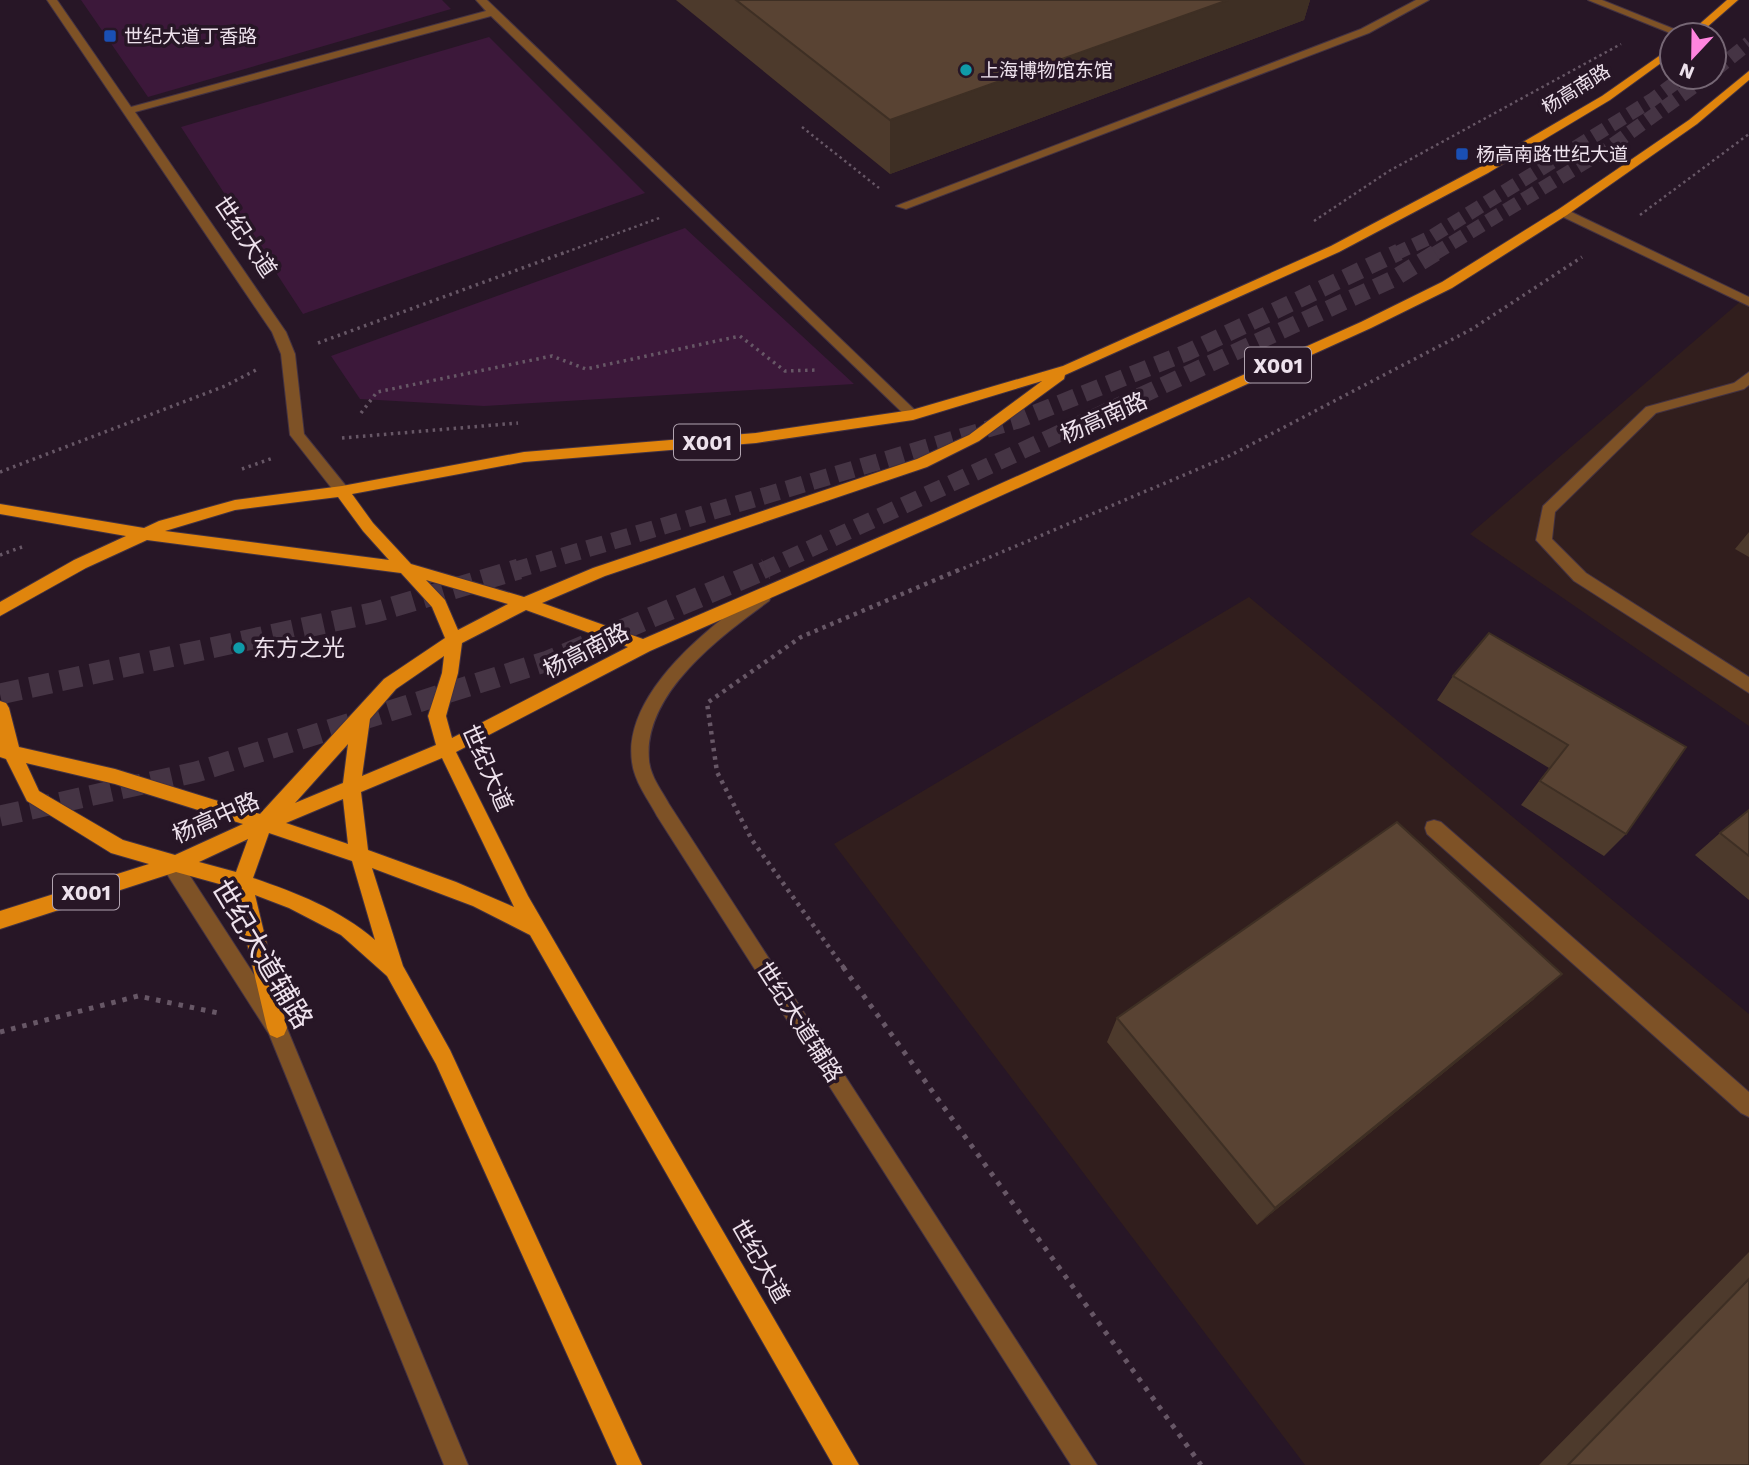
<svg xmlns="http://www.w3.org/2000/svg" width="1749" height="1465" viewBox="0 0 1749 1465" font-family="'Work Sans','Noto Sans SC',sans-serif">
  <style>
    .commercial { fill: #311e1d }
    .green { fill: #3c183a }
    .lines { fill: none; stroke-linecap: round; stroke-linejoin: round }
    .highway-tunnel-far2 { stroke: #453444; stroke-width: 14; stroke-dasharray: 14 7; stroke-linecap: butt }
    .highway-tunnel-far1 { stroke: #453444; stroke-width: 17; stroke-dasharray: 17 9; stroke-linecap: butt }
    .highway-tunnel { stroke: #453444; stroke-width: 21; stroke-dasharray: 21 10; stroke-linecap: butt }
    .minor-casing { stroke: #433242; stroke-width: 2 }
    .major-casing { stroke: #433242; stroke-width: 2 }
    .path-far3 { stroke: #675766; stroke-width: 2.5; stroke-dasharray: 2.5 3.5; stroke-linecap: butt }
    .path-far2 { stroke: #675766; stroke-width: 3.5; stroke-dasharray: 2.5 4.5; stroke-linecap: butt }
    .path-far1 { stroke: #675766; stroke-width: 4.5; stroke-dasharray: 3.5 5; stroke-linecap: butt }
    .path { stroke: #675766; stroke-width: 5; stroke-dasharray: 4.5 7; stroke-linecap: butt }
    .minor { fill: #7e5226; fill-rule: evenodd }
    .major { fill: #e0850d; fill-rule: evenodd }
    .wall { fill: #4d3a2c }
    .shaded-wall { fill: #3e2f24 }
    .building { fill: #594333; stroke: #3e2f24; stroke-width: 2 }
    .transit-dot { fill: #1a4fb4; stroke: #271626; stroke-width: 2.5 }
    .culture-dot { fill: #0f9aa8; stroke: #271626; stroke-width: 2.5 }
    .labels { text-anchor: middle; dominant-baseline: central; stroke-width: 7; stroke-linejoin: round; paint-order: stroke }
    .far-poi-label { font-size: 19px; fill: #ede1ec; stroke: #271626; text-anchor: start }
    .far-street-label { font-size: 19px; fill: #ede1ec; stroke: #271626 }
    .shield { fill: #271626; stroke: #b2a4b1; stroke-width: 2 }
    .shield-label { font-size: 21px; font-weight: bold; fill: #ede1ec }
    .street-label { font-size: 23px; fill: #ede1ec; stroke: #271626 }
    .poi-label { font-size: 23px; fill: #ede1ec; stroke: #271626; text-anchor: start }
    .near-street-label { font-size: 28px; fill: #ede1ec; stroke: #271626 }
  </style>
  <rect width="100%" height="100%" fill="#271626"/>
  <!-- commercial -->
  <path class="commercial" d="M1749,294V726L1470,534Z
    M1249,597L1749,1014V1465H1305L834,844Z"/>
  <!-- green -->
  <path class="green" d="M81,0H442L451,9L148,97Z
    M489,37L645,193L303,314L181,127Z
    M685,228L854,384L484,406L360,399L331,356Z"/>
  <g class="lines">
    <!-- highway-tunnel-far2 -->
    <path class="highway-tunnel-far2" d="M1714,71L1749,43
      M1395,254L1431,237L1652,100L1683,77
      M1434,254L1607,149L1707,77"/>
    <!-- highway-tunnel-far1 -->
    <path class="highway-tunnel-far1" d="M513,571L1018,420L1188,352L1399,252
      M762,571L1393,279L1437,252"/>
    <!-- highway-tunnel -->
    <path class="highway-tunnel" d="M0,694L376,612L519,569
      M0,816L196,772L548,661L766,569"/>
    <defs>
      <path id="minor" d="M47,0H57L131,107L486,11L476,0H487L920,415L918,418H908L491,16L135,112L286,332L295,354L304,434L350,491L347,495H337L290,435L281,354L272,332Z
        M1416,0H1429L1369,33L906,209L896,206L1361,29Z
        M1588,0H1602L1689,35H1675Z
        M1563,208L1749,297V306L1559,215V209Z
        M1749,372V385L1744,389L1656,413L1555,512L1552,539L1586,573L1749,677V693L1574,581L1536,540L1543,506L1646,407L1734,383Z
        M763,591L771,597L769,601C721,636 643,693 649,760C650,776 662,791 669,804L1097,1465H1071L657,816C648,799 634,781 632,762C624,704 686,647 727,615C738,606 750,595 763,591Z
        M1434,820L1441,822L1749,1092V1117L1741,1113L1427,834L1425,828L1427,822Z
        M172,857L179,859L284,1021L468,1465H444L269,1034L165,871L163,865L165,859Z"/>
      <path id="major" d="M1727,0H1738L1698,35H1687Z
        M1672,47V55L1610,100L1488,173L1339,252L1065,375L1064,379L979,441L927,467L605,576L542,603L643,639L933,514L1361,322L1442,282L1559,209L1689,120L1749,71V80L1697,124L1567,215L1452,288L1371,328L943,522L650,651L456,752L528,896L859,1465H833L530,935L473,906L372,868L403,966L450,1050L642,1465H617L436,1064L387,976L341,935L289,908L255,895L287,1028L284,1035L277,1038L270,1035L267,1028L234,888L176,872L0,929V911L149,864L111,853L27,801L6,759L0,757V701L6,703L9,708L19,747L115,769L260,814L384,679L445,638L432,607L401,573L147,540L86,568L0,616V602L74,560L126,536L0,514V504L144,528L159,521L235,500L342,486L524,452L756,433L912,410L1063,366L1331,246L1480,167L1602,96ZM1042,381L969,435L917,459L593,568L524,597L411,564L373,523L352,494L524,462L756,443L913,420ZM338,497L363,531L389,560L165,531L235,510ZM426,580L508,604L458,630L445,600ZM526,610L628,647L452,738L446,716L458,673L462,643ZM444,656L442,673L428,716L436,745L362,776L370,719L396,689ZM348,744L343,783L295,803ZM442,758L514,907L456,882L368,850L361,792ZM26,763L115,784L243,824L175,855L123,840L39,791ZM343,799L348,844L286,823ZM269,833L352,861L375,940C339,909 296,893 253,878ZM248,839L236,872L199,862Z"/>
    </defs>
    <!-- minor casing -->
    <use href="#minor" class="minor-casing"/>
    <!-- major casing -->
    <use href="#major" class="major-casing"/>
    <!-- path-far3 -->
    <path class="path-far3" d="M802,127L879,188
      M1640,215L1749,134
      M1314,221L1389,171L1621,44
      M561,254L662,217"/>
    <!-- path-far2 -->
    <path class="path-far2" d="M318,343L566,252
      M361,413L377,392L552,356L586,369L740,336L785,371L817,370
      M342,438L518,423
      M242,469L273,458
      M0,472L225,386L256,370
      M0,555L22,547
      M957,571L1229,456L1472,329L1582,257"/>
    <!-- path-far1 -->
    <path class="path-far1" d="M844,968L752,840L717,772L707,703L801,637L961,569"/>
    <!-- path -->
    <path class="path" d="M843,967L1201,1465
      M0,1032L138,996L223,1014"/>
    <!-- minor -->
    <use href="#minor" class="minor"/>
    <!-- major -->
    <use href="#major" class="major"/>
  </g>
  <!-- wall -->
  <path class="wall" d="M676,0H1310L1304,20L890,174Z
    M1749,532V557L1735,549Z
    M1453,676L1686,747L1626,834L1604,856L1521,805L1549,768L1437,700Z
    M1749,810V900L1695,855L1720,833Z
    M1534,999L1257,1225L1107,1042L1117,1018Z
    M1749,1252V1465H1539Z"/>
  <!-- shaded-wall -->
  <path class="shaded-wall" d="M1228,0H1310L1304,20L890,174V120Z
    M1562,974L1534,999L1257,1225L1275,1208Z"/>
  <!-- building -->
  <path class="building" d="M736,0H1228L890,120Z
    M1489,633L1686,747L1626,834L1540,781L1568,745L1453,676Z
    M1749,810V856L1720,833Z
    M1397,822L1562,974L1275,1208L1117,1018Z
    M1749,1279V1465H1568Z"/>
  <!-- markers -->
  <g class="transit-dot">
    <rect x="103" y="29" width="14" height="14" rx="3.5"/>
    <rect x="1455" y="147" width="14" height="14" rx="3.5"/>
  </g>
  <g class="culture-dot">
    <circle cx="966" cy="70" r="7"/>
    <circle cx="239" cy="648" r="7"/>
  </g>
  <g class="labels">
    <!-- far-poi labels -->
    <g class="far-poi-label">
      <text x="124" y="36">世纪大道丁香路</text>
      <text x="980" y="70">上海博物馆东馆</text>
      <text x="1476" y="154">杨高南路世纪大道</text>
    </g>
    <!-- far-street labels -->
    <g class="far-street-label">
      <text transform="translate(1576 89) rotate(-32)">杨高南路</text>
    </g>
    <!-- shield labels -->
    <g class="shield">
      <rect x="1245" y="347.5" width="66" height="35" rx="5"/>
      <rect x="674" y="424.5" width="66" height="35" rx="5"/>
      <rect x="53" y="874.5" width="66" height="35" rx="5"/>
    </g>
    <g class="shield-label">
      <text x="1278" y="365">X001</text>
      <text x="707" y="442">X001</text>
      <text x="86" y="892">X001</text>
    </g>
    <!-- street labels -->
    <g class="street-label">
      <text transform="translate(245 237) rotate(56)">世纪大道</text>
      <text transform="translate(1104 418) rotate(-24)">杨高南路</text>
      <text transform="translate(586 651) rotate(-27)">杨高南路</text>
      <text transform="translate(487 768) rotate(66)">世纪大道</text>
      <text transform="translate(216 818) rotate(-24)">杨高中路</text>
      <text transform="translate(799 1022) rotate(57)">世纪大道辅路</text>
      <text transform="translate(760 1261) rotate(60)">世纪大道</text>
    </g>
    <!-- poi labels -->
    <g class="poi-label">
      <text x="253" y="648">东方之光</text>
    </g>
    <!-- near-street labels -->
    <g class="near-street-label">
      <text transform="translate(262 954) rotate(59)">世纪大道辅路</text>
    </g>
  </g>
  <!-- north arrow -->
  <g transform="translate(1693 56) rotate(202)"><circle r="33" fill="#271626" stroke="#766775" stroke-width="2"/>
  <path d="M0-5L12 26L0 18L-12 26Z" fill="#ff85df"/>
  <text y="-10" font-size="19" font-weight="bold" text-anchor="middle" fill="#ede1ec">N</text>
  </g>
</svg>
